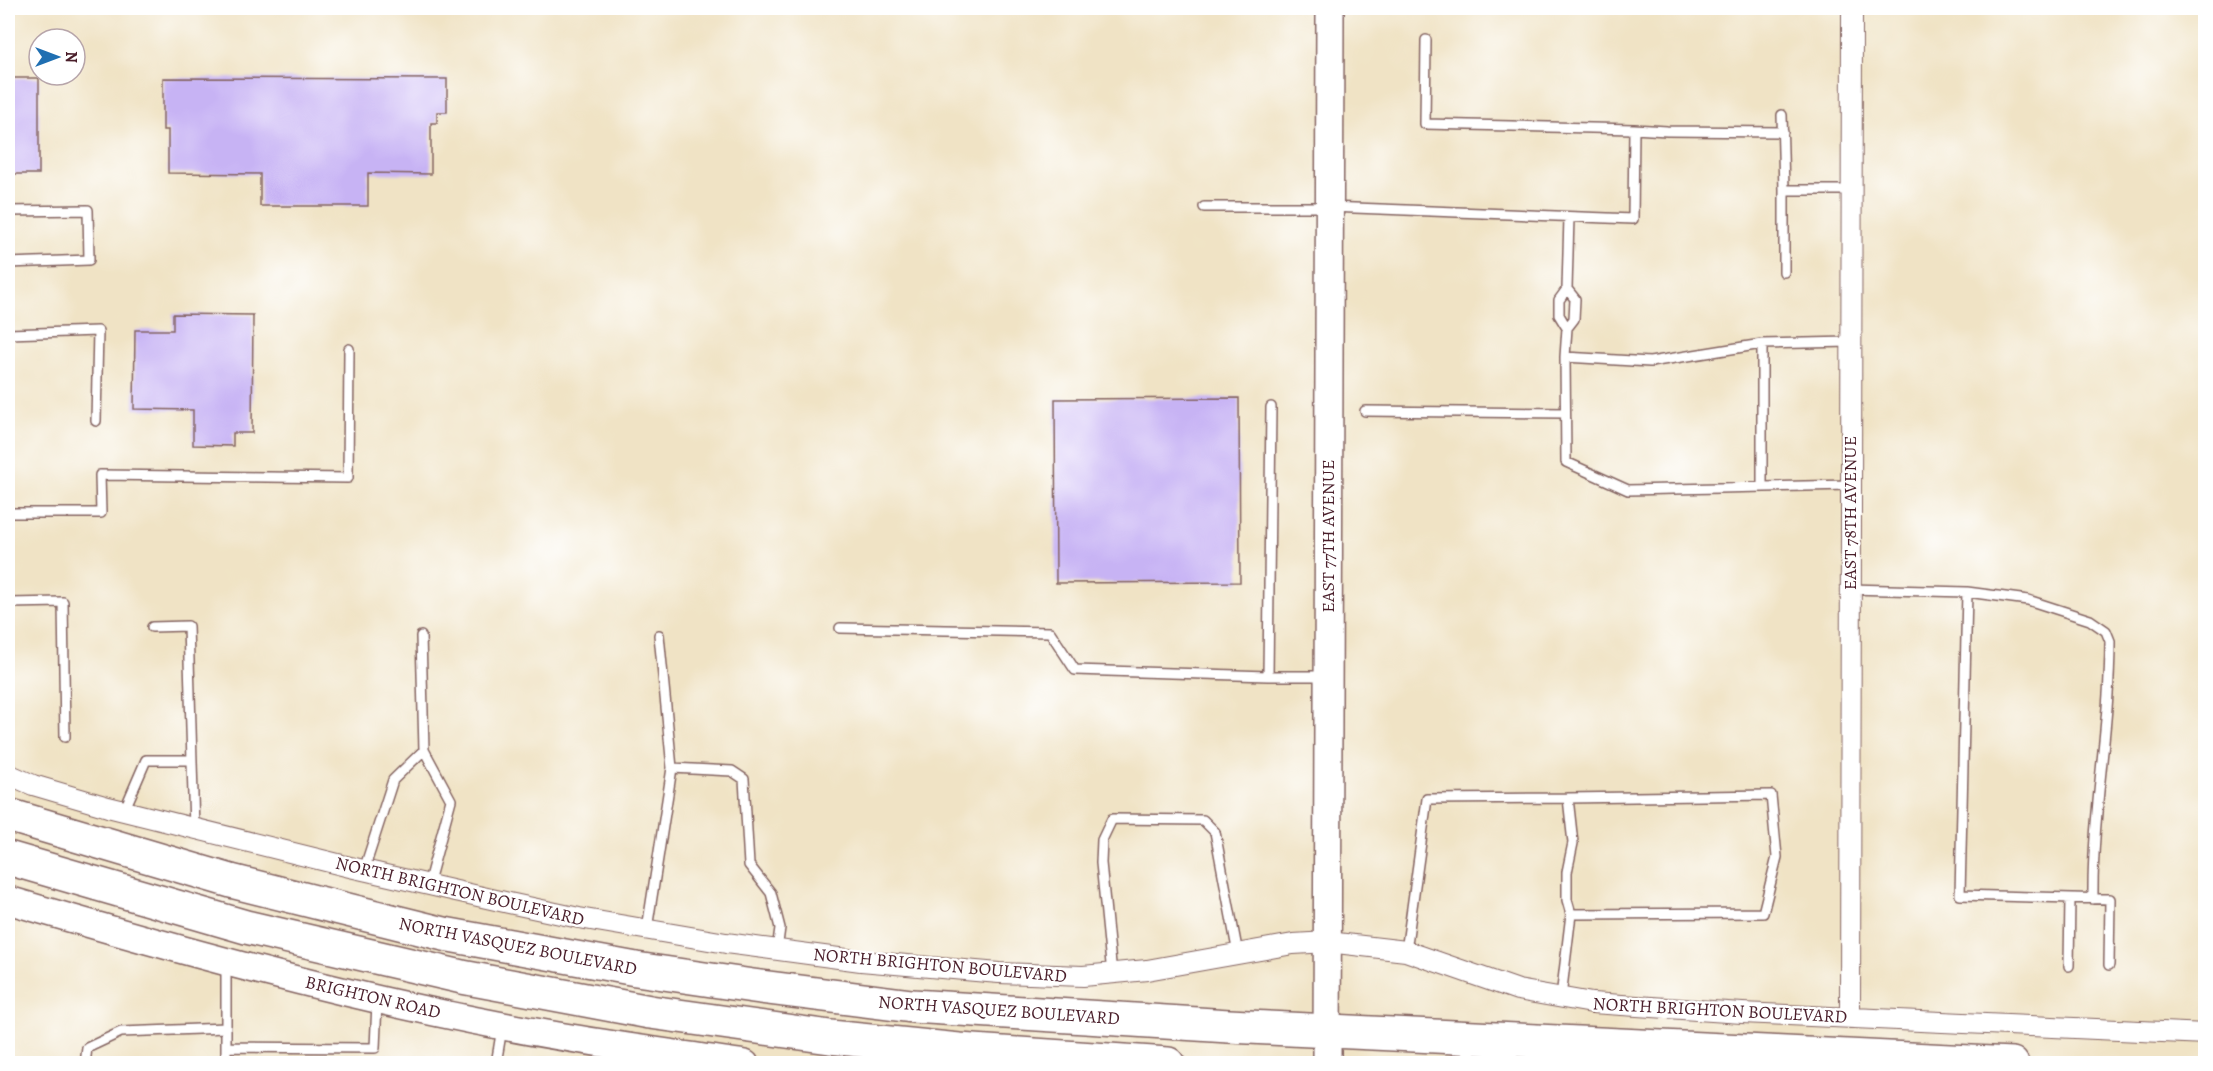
<svg xmlns="http://www.w3.org/2000/svg" width="2213" height="1071" viewBox="0 0 2213 1071" font-family="Alegreya,serif">
  <style>
    .building { fill: #c7b3f4 }
    .lines { fill: none; stroke-linecap: round; stroke-linejoin: round }
    .lane-casing { stroke: #846461; stroke-width: 12 }
    .street-casing { stroke: #846461; stroke-width: 22 }
    .secondary-casing { stroke: #846461; stroke-width: 30 }
    .highway-casing { stroke: #846461; stroke-width: 36 }
    .lane { stroke: #fff; stroke-width: 9 }
    .street { stroke: #fff; stroke-width: 20 }
    .secondary { stroke: #fff; stroke-width: 27 }
    .highway { stroke: #fff; stroke-width: 33 }
    .labels { text-anchor: middle; dominant-baseline: central; stroke-width: 4.5; stroke-linejoin: round; paint-order: stroke }
    .street-label { font-size: 18px; fill: #4a1f2b; stroke: #fff }
  </style>
  <rect width="100%" height="100%" fill="#fff"/>
  <filter id="ink" filterUnits="userSpaceOnUse"><feTurbulence type="fractalNoise" baseFrequency=".0167" numOctaves="2"/><feDisplacementMap in="SourceGraphic" scale="12" xChannelSelector="R" yChannelSelector="G"/><feConvolveMatrix kernelMatrix="1 2 1 2 8 2 1 2 1" color-interpolation-filters="sRGB"/></filter>
  <filter id="wash" filterUnits="userSpaceOnUse"><feTurbulence type="fractalNoise" baseFrequency=".008" numOctaves="4" result="noise"/><feDisplacementMap in="SourceGraphic" scale="24" xChannelSelector="R" yChannelSelector="G"/><feGaussianBlur stdDeviation="1.35" result="paint"/><feColorMatrix in="noise" values="0 0 0 0 0 0 0 0 0 0 0 0 0 0 0 0 0 1.4 0 .05"/><feComposite in="paint" operator="in"/></filter>
  <g filter="url(#wash)">
    <rect width="100%" height="100%" fill="#f0e3c5"/>
    <g id="blocks">
      <!-- building -->
      <path class="building" d="M8,78H39V174H8Z
        M163,78L447,79V112H437V123H431V174L368,173V206H260V174L168,173V130H163Z
        M173,314L253,315L252,433H233V446L193,445V410L134,409L135,330H173Z
        M1239,398L1240,582L1056,583L1055,399Z"/>
    </g>
  </g>
  <g filter="url(#ink)">
    <use href="#blocks" fill-opacity="0" stroke="#846461" stroke-width="1.5"/>
    <g class="lines">
      <defs>
        <path id="lane" d="M1426,40L1425,124L1634,129
          M1782,115L1784,190
          M1204,207H1329L1633,219L1634,129L1667,131L1783,132
          M8,211L88,210L89,260L8,263
          M1784,272V190H1851
          M1567,328L1559,315V300L1567,289L1569,217
          M8,334L98,331L96,421
          M1762,344V487
          M1565,357L1567,328L1574,319L1575,299L1567,289
          M1271,407L1268,676H1326
          M1365,411L1565,413
          M1850,485L1628,490L1566,462L1565,357L1650,362L1762,344L1850,342
          M8,513H101L100,475L348,478L349,349
          M1849,589L1967,592L1960,895L2110,899L2109,965
          M1967,592L2028,600L2090,620L2106,631L2110,641C2110,727 2092,812 2093,899
          M8,621H10L9,603L63,602L65,737
          M152,627L188,626L194,829
          M840,628L1050,632L1075,670L1268,676
          M421,636L424,750
          M672,768L732,771L744,779L749,865L771,893L780,928L777,950
          M1771,795L1777,857L1763,913L1571,914L1567,900V872L1573,843L1568,798Z
          M124,811L146,760H192
          M364,870L393,780L424,750L451,800L428,885
          M647,929L672,768L659,635
          M1406,951L1427,799L1568,798
          M2069,966L2070,898
          M1112,974L1101,863L1102,840L1112,819L1203,820L1215,832L1238,954
          M1561,997L1571,914
          M226,1047L375,1048L377,1002
          M85,1064L87,1048L121,1032L226,1028
          M226,1064V964
          M496,1064L502,1028"/>
        <path id="street" d="M8,774L33,785L108,807L350,867L509,903L579,918L726,943L861,961L999,973L1083,976L1147,970L1293,944L1328,942L1406,951L1518,990L1592,1003L1742,1013L2206,1034
          M1850,1018L1852,8"/>
        <path id="secondary" d="M8,900C171,948 336,994 503,1026C583,1042 664,1052 745,1064
          M1327,1064L1330,8"/>
        <path id="highway" d="M8,815L231,881L444,934L636,969L753,986L912,1006L1229,1026L2012,1064
          M8,858L246,927L462,977L650,1012L830,1037L959,1050L1168,1064"/>
      </defs>
      <!-- lane casing -->
      <use href="#lane" class="lane-casing"/>
      <!-- street casing -->
      <use href="#street" class="street-casing"/>
      <!-- secondary casing -->
      <use href="#secondary" class="secondary-casing"/>
      <!-- highway casing -->
      <use href="#highway" class="highway-casing"/>
      <!-- lane -->
      <use href="#lane" class="lane"/>
      <!-- street -->
      <use href="#street" class="street"/>
      <!-- secondary -->
      <use href="#secondary" class="secondary"/>
      <!-- highway -->
      <use href="#highway" class="highway"/>
    </g>
  </g>
  <g class="labels">
    <!-- street labels -->
    <g class="street-label">
      <text transform="translate(1850 513) rotate(-90)">EAST 78TH AVENUE</text>
      <text transform="translate(1328 536) rotate(-90)">EAST 77TH AVENUE</text>
      <text transform="translate(460 891) rotate(13)">NORTH BRIGHTON BOULEVARD</text>
      <text transform="translate(518 946) rotate(11)">NORTH VASQUEZ BOULEVARD</text>
      <text transform="translate(940 965) rotate(5)">NORTH BRIGHTON BOULEVARD</text>
      <text transform="translate(373 997) rotate(13)">BRIGHTON ROAD</text>
      <text transform="translate(999 1010) rotate(4)">NORTH VASQUEZ BOULEVARD</text>
      <text transform="translate(1720 1010) rotate(3)">NORTH BRIGHTON BOULEVARD</text>
    </g>
  </g>
  <!-- margin -->
  <rect width="2213" height="1071" fill="none" stroke="#fff" stroke-width="30"/>
  <!-- north arrow -->
  <g transform="translate(57 57) rotate(90)"><circle r="28" fill="#ffffff" stroke="#b7a5aa" stroke-width="1.5"/>
  <path d="M0-4.5L10 22L0 15L-10 22Z" fill="#1f6fb2"/>
  <text y="-9" font-size="16" font-weight="bold" text-anchor="middle" fill="#4a1f2b">N</text>
  </g>
</svg>
